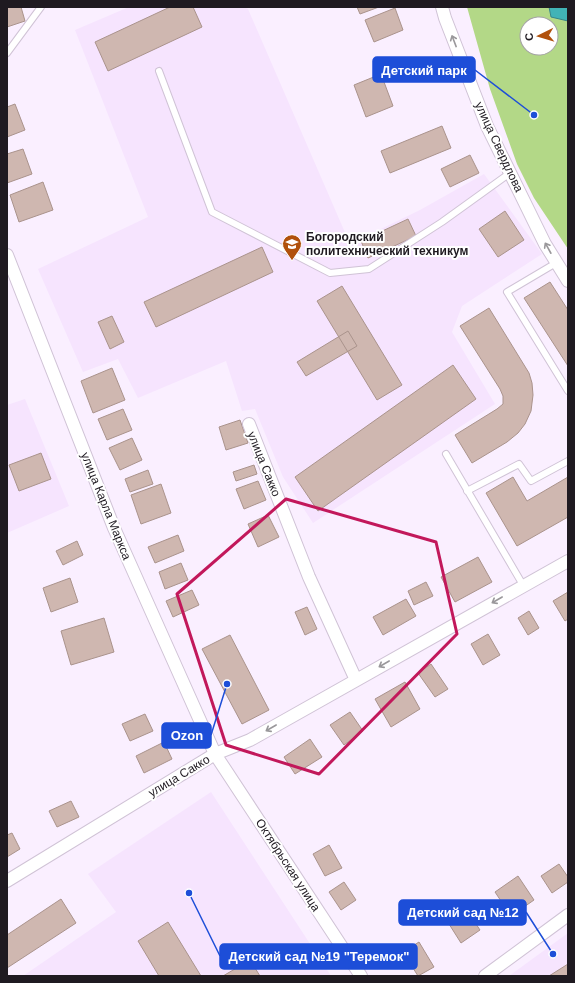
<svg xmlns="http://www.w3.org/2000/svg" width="575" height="983" viewBox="0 0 575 983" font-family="Helvetica,sans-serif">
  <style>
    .built { fill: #f6e4fe }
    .green { fill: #b3d887; fill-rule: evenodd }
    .water { fill: #41b3b6; stroke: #378589 }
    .building { fill: #cfb7b0; stroke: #aa938c }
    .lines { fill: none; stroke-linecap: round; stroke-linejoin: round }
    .lane-casing { stroke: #d0c3d6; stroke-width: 8 }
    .street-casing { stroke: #d0c3d6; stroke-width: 14 }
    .lane { stroke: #fff; stroke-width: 6 }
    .street { stroke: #fff; stroke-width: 12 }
    .oneway { stroke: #9a989b }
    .marked { fill: none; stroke: #c2185b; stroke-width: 3; stroke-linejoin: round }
    .labels { text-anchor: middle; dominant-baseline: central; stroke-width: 4; stroke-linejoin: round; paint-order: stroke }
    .street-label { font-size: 12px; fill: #1f1a21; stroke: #fff }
    .poi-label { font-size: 12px; font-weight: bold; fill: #1f1a21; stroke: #fff; text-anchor: start }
    .leader { fill: none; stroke: #1d4ed8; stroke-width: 1.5 }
    .callout-dot { fill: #1d4ed8; stroke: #fff; stroke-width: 1.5 }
    .callout { fill: #1d4ed8; stroke: #1d4ed8; stroke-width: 1.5 }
    .callout-label { font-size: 13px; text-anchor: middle; font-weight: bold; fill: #fff }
  </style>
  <rect width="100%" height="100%" fill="#faefff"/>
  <!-- built -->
  <path class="built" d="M129,7H244L248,9L350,244L420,210L484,174L542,254L462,306L452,332L495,404L313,523L283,477L255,409L242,411L226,361L138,398L118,359L83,372L38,269L148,217L75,30Z
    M25,399L69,506L7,533V405Z
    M211,792L331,976H23L116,912L88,874Z
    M568,933V976H509Z"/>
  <!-- green -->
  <path class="green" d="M467,7H568V249L534,198L517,164L490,89ZM527,24H551V48H527Z"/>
  <!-- water -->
  <path class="water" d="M549,7H568V21L551,17Z"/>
  <!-- building -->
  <path class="building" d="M7,7H21L25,21L7,27Z
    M170,7H193L202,27L108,71L95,42Z
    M357,7H379L360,14Z
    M395,8L403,30L374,42L365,20Z
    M381,74L393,106L366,117L354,85Z
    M15,104L25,130L7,137V107Z
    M442,126L451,148L390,173L381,151Z
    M23,149L32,174L7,183V154Z
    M470,155L479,173L450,187L441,169Z
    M43,182L53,210L19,222L10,195Z
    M505,211L524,240L498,257L479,229Z
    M408,219L416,236L368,258L361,241Z
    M262,247L273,272L156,327L144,302Z
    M550,282L568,310V366L524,298Z
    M342,286L402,385L377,400L317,301Z
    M489,308L529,373L532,383L533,395L531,411L525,424L518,433L507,442L472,463L455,435L497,409L503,404V396L500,389L460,326Z
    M112,316L124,342L110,349L98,322Z
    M348,331L357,346L306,376L297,362Z
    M453,365L476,399L318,511L295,477Z
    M112,368L125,400L93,413L81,381Z
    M123,409L132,430L107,440L98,419Z
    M240,420L248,443L226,450L219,427Z
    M132,438L142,460L120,470L109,448Z
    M41,453L51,479L19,491L9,465Z
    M254,465L257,474L236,481L233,472Z
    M148,470L153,484L130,492L125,479Z
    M513,477L527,501L568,477V517L517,546L486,493Z
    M258,481L266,500L244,509L236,489Z
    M161,484L171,513L141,524L131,495Z
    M268,515L279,537L258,547L248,524Z
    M178,535L184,551L155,563L148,547Z
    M77,541L83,555L63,565L56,551Z
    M478,557L492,582L455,602L441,577Z
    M181,563L188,580L165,589L159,572Z
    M70,578L78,602L51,612L43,588Z
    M426,582L433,596L414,605L408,591Z
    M192,590L199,605L173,617L166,601Z
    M568,592V619L565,621L553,601Z
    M406,599L416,616L383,635L373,617Z
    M307,607L317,629L305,635L295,612Z
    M529,611L539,628L528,635L518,618Z
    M104,618L114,652L71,665L61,631Z
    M488,634L500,655L483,665L471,644Z
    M230,635L269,710L242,724L202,649Z
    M431,664L448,689L435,697L418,673Z
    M405,682L420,709L391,727L375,699Z
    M350,712L363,731L344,745L330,725Z
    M145,714L153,731L130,741L122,724Z
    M310,739L322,757L295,774L284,757Z
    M164,742L172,759L144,773L136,756Z
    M71,801L79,817L57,827L49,811Z
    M12,833L20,849L7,857V835Z
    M329,845L342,868L325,876L313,854Z
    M559,864L568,877V882L552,893L541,876Z
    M518,876L534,900L511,916L495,892Z
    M344,882L356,900L341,910L329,892Z
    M61,899L76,923L7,968V935Z
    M468,912L480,930L461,943L449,924Z
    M168,922L201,976H159L138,941Z
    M419,942L434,967L418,976L403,952Z
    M250,960L260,976H223Z
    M568,964V976H549Z"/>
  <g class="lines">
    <defs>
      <path id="lane" d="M7,53L41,7
        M159,71L212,212L330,273L369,269L442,222L510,173
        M556,263L507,292L568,391
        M446,454L523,585
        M467,491L519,464L531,481L568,461"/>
      <path id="street" d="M442,7L445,18L487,126L545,244L568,281
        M7,255L114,528L215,754L361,976
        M249,424L309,577L356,680
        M7,881L215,754L250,740L568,561
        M485,976L568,915"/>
    </defs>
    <!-- lane casing -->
    <use href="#lane" class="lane-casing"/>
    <!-- street casing -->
    <use href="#street" class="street-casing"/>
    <!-- lane -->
    <use href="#lane" class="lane"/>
    <!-- street -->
    <use href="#street" class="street"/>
  </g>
  <!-- one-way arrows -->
  <defs><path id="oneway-shaft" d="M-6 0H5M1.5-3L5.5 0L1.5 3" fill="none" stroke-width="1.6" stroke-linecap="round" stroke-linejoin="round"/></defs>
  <g class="oneway">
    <use href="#oneway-shaft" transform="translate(454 41) rotate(-111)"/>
    <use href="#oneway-shaft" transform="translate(548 248) rotate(-119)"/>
    <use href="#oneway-shaft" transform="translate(497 600) rotate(150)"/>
    <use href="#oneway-shaft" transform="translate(384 664) rotate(150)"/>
    <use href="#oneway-shaft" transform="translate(271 728) rotate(150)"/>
  </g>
  <!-- marked area -->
  <path class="marked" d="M286,499L436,542L457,634L319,774L226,745L177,594Z"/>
  <!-- icons -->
  <defs>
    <symbol id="university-pin" viewBox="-11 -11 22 30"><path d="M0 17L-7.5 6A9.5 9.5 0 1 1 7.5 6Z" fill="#b1510c" stroke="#fff"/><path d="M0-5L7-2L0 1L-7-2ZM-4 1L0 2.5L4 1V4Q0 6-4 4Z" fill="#fff"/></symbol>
  </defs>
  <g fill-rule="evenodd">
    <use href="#university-pin" x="281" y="233" width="22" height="30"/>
  </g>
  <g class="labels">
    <!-- street labels -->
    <g class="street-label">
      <text transform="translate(499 147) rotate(65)">улица Свердлова</text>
      <text transform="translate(264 464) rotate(68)">улица Сакко</text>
      <text transform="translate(106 506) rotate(68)">улица Карла Маркса</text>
      <text transform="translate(179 776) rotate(-31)">улица Сакко</text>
      <text transform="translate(288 865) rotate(57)">Октябрьская улица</text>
    </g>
    <!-- poi labels -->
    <g class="poi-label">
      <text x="306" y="237">Богородский<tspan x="306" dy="14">политехнический техникум</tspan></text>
    </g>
  </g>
  <!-- callouts -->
  <path class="leader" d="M534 115L475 70M227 684L211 735M553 954L526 912M189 893L220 956"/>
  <g class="callout-dot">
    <circle cx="534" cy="115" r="4"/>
    <circle cx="227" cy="684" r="4"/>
    <circle cx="553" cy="954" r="4"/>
    <circle cx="189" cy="893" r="4"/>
  </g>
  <g class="callout">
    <rect x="373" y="57" width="102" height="25" rx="4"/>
    <rect x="162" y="723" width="49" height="25" rx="4"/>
    <rect x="399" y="900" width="127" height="25" rx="4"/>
    <rect x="220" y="944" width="197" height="25" rx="4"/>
  </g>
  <g class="callout-label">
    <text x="424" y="75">Детский парк</text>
    <text x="187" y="740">Ozon</text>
    <text x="463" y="917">Детский сад №12</text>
    <text x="319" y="961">Детский сад №19 "Теремок"</text>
  </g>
  <!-- border -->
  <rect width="575" height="983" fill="none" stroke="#1f1a21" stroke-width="16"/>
  <!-- north arrow -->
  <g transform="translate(539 36) rotate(265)"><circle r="19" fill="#ffffff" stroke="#a5a3a6"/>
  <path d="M0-3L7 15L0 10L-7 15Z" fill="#b1510c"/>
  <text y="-6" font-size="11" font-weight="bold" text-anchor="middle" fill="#1f1a21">С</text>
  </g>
</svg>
